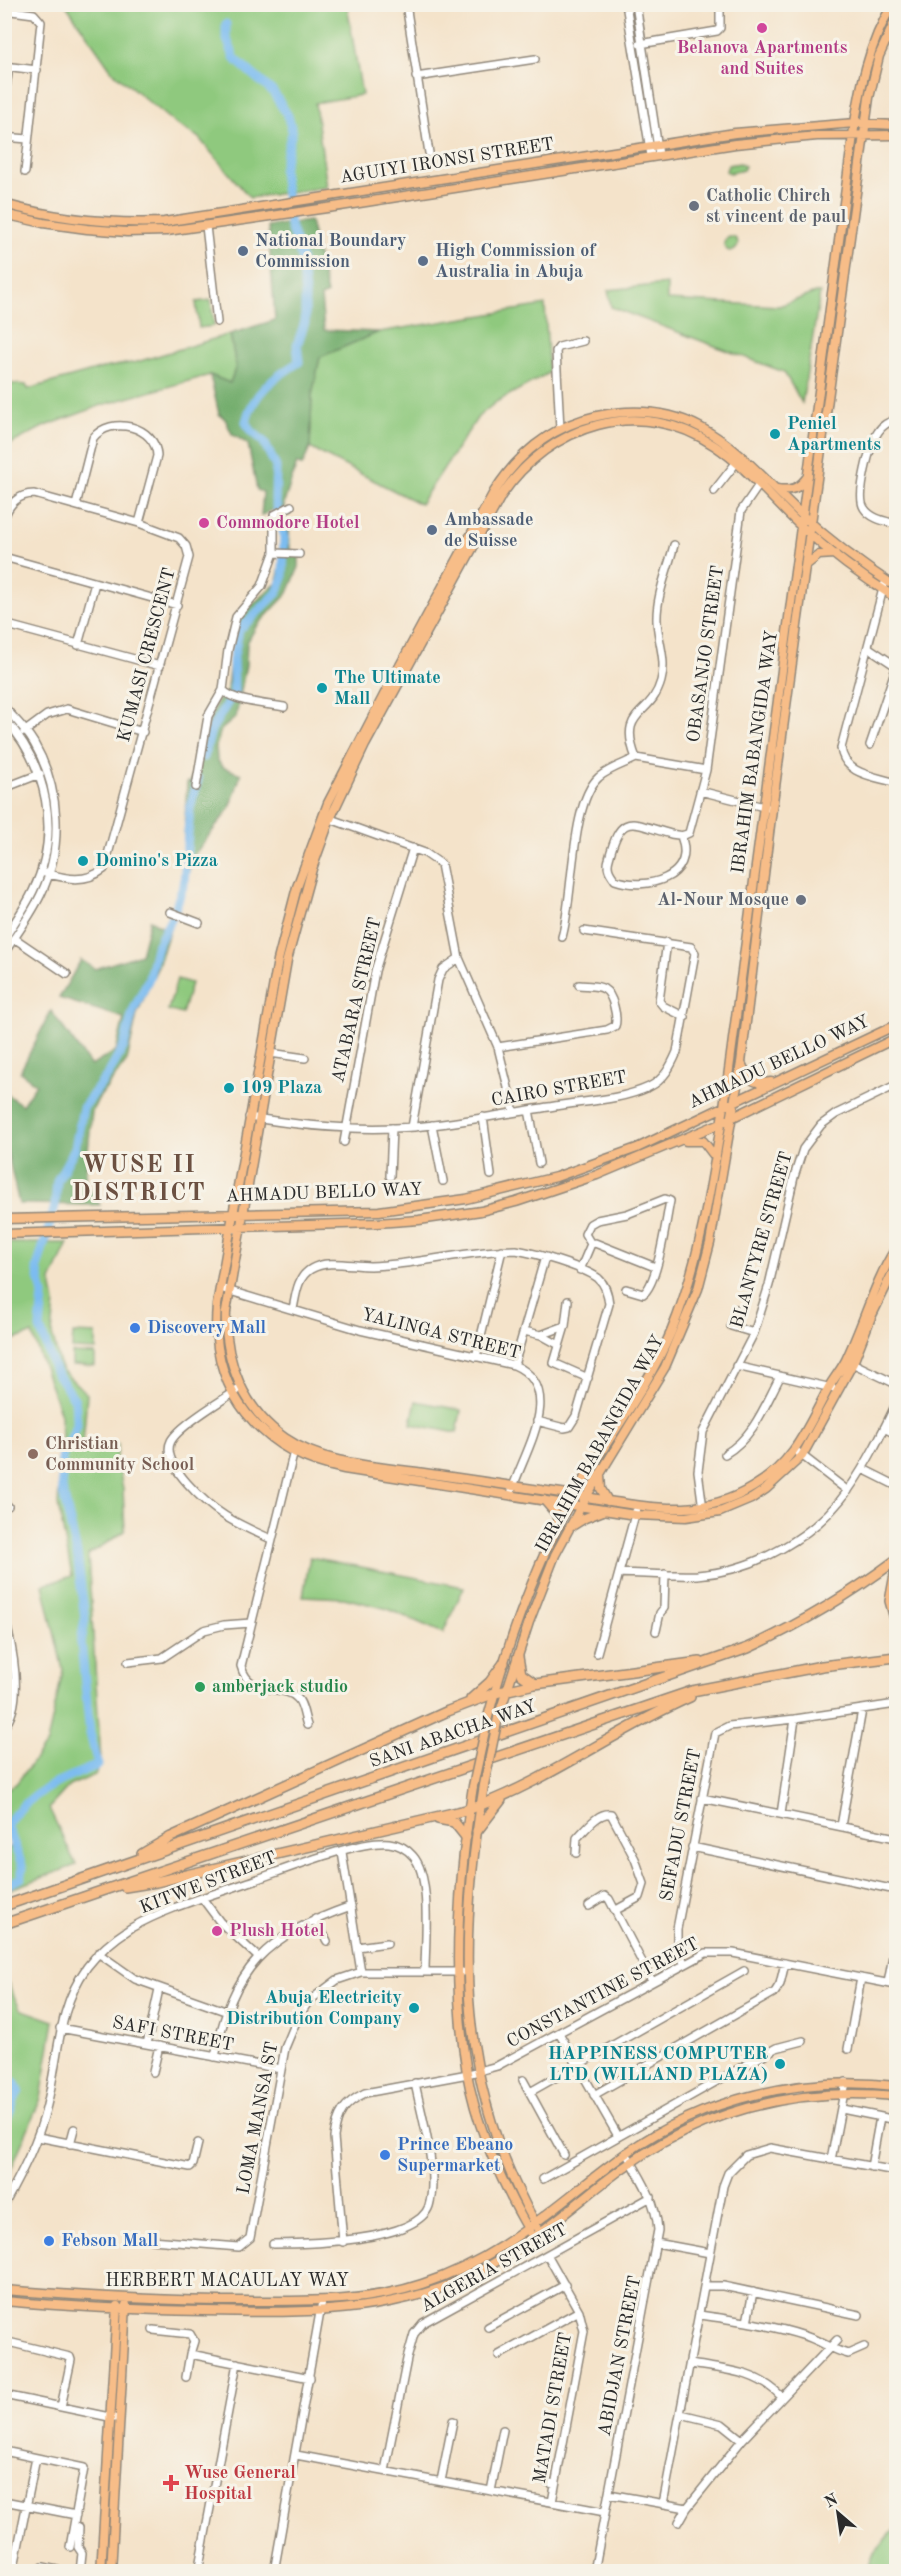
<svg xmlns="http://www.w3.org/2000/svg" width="901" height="2576" viewBox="0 0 901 2576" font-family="'Old Standard TT',serif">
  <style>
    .green { fill: #8fc97e; stroke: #5d7a54; stroke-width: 1.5 }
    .forest { fill: #73ad6d; stroke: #4f6c4c; stroke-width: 1.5 }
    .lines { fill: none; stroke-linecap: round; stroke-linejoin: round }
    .river { stroke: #7bbcf0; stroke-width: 9 }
    .minor-casing { stroke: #90877a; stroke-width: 10 }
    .major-casing { stroke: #90877a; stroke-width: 11 }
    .highway-casing { stroke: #90877a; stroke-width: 12 }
    .minor { stroke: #fff; stroke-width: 7 }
    .major { stroke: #f7bd88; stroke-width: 8 }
    .highway { stroke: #f7bd88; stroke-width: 9 }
    .major-bridge-casing { stroke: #90877a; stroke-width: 11; stroke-linecap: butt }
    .major-bridge { stroke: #f7bd88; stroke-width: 8 }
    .hotel-dot { fill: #d1479c; stroke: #f7f3e8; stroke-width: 2 }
    .worship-dot { fill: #6b7280; stroke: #f7f3e8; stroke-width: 2 }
    .service-dot { fill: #5c6f8a; stroke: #f7f3e8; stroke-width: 2 }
    .culture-dot { fill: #0f9aa8; stroke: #f7f3e8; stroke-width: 2 }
    .shop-dot { fill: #3f7fe0; stroke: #f7f3e8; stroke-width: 2 }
    .education-dot { fill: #8d6e63; stroke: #f7f3e8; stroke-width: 2 }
    .leisure-dot { fill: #2e9e5b; stroke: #f7f3e8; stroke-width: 2 }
    .health-dot { fill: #e0444e; stroke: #f7f3e8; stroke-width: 2 }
    .labels { text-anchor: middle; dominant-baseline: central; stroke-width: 6; stroke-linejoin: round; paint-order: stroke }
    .hotel-label { font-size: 18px; font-weight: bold; fill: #b23c85; stroke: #f7f3e8; text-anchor: start }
    .street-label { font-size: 18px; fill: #2b2b2b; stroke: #f7f3e8 }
    .worship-label { font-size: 18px; font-weight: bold; fill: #5b616d; stroke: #f7f3e8; text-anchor: start }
    .service-label { font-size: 18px; font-weight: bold; fill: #4e5e75; stroke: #f7f3e8; text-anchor: start }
    .culture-label { font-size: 18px; font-weight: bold; fill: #0d838f; stroke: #f7f3e8; text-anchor: start }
    .shop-label { font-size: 18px; font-weight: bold; fill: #366cbe; stroke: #f7f3e8; text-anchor: start }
    .education-label { font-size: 18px; font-weight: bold; fill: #785e54; stroke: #f7f3e8; text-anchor: start }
    .leisure-label { font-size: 18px; font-weight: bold; fill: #27864d; stroke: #f7f3e8; text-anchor: start }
    .health-label { font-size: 18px; font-weight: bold; fill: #be3a42; stroke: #f7f3e8; text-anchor: start }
    .district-label { font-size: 24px; font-weight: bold; letter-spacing: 1.5px; fill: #6b5041; stroke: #f7f3e8 }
  </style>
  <rect width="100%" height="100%" fill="#f7f3e8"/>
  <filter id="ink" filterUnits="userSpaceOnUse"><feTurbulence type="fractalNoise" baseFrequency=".0167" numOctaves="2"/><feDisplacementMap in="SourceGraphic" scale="12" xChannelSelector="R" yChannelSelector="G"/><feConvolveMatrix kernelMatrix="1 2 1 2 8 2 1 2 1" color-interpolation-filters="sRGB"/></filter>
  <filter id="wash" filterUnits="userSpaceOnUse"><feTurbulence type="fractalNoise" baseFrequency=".008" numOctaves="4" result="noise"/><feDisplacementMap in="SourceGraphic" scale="24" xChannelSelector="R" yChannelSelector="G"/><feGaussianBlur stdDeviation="1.35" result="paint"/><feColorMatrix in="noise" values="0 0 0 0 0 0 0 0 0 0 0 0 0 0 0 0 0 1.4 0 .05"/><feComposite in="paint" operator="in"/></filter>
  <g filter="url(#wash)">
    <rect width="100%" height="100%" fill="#f4e3ca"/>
    <!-- green -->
    <path class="green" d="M66,5H347L362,95L315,103L327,187L250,198L198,137L174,123L112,71Z
      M740,163L745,166L743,170L729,173L726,171L728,165Z
      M724 244a7 7 0 1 1 14 0a7 7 0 1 1-14 0Z
      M667,284V300L779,306L815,293H820L802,403L784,372L611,307L608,290Z
      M211,300L214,326L199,328L196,302Z
      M545,305L549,373L496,402L478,417L420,504L310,448L312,395L320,357L379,332Z
      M230,334L236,366L230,383L210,375L102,405L43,427L5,447V383L26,385L28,389L103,368L137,362Z
      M177,979L191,983L182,1014L168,1010Z
      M5,1243H68L51,1281L55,1303L52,1334L61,1369L87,1394L83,1444H118L117,1457L123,1489L125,1531L88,1555L101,1761L95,1775L69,1786L49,1808L76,1865L5,1891V1850L11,1847L5,1823V1790L16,1784L47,1743L63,1670L43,1585L72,1576L58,1505L62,1444L61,1415L32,1334L5,1342Z
      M73,1333L96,1334V1350L72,1349Z
      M72,1353L95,1354V1366L72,1365Z
      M416,1401L461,1410L457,1433L411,1424Z
      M310,1557L464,1587L443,1633L388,1609L344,1598L303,1596Z
      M5,1977L20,2009L54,2021L41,2098L5,2183Z
      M896,2528V2571H867L874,2553Z"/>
    <!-- forest -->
    <path class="forest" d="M310,221L327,294L321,297L324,330L379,332L320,357L312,395L310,448L302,466L297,463L284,503V514L289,530L290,551L299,554V567L288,593L256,627L247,643L246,665L236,717L221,730L216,746L217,759L222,767L241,774L230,808L194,855L158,966L137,1014L127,1061L98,1099L92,1112L85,1180L100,1205L19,1204L5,1142V1093L22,1105L36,1084L20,1072L51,1011L91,1066L116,1051L124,1018L59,998L81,960L95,969L141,954L150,920L164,928L182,882L187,782H190L211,716L217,701L226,695L234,632L239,616L277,583C281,559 289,531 274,509L261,516L263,492L257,490L248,444L232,434L225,419L219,414L210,375L230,383L236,366L230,334L275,320L268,226Z"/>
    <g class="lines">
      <!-- river -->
      <path class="river" d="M204,757L211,730L234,692L233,660L239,630L277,593L283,578L284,535L275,500L276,467L264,442L251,431L246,422C253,392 275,377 299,362L297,345L305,322V294L301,258L290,226L283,170L292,131L288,116L273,92L235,59L226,37V24
        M4,1886L21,1878L23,1868L7,1825C28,1792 63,1779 98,1765L90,1733L81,1643L85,1619L77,1553L62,1488V1457L77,1425L75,1400L55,1371L40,1328L43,1295L37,1268L55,1206L57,1181L75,1148L83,1108L109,1073L124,1046L133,1011L149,978L156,948L173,915L184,883L190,808L198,779
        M4,2082H14L19,2091C12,2100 12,2114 4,2121"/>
    </g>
  </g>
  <g filter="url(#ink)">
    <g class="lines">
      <defs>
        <path id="minor" d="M406,4L429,153
          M626,4L651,156
          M636,4L659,155
          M4,10L34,14L41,22L25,172
          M640,44L717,31L720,28V4
          M4,66L37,70
          M416,77L535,59
          M4,100L9,67
          M4,137L28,139
          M206,226L217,322
          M896,419C889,422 882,425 878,432C870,444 856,496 864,508C871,519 885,521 896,524
          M560,429L556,351L559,347L583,341
          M714,491L736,463
          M76,505L93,438C111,415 156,426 157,456L139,523
          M4,519C8,505 18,494 34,494L139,523L179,538L186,546L189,557L104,869C83,885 64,878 41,872
          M674,545C668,569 656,596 657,621C658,642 667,660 661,681C651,718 617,709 636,758L706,770
          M274,553L299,554
          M4,557L177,605
          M884,585L841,748C844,775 875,776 896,783
          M4,624L160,666
          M78,645L95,583
          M869,648L896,666
          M4,707C15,719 26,729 34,743C60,788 64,847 41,894C31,915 17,934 4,953
          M284,707C268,704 233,702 223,690L228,650L236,617L262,586L274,553V515L291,506
          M4,718C47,765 62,832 33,891C25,908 14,923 4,939
          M24,732L47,715L67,709L143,732
          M870,745L896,668
          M196,787L208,716L223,690
          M4,788L40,774
          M700,791L768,808
          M325,817L425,853L441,864L459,958L498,1047L514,1112
          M681,836C697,878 646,891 615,880C610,873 606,868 609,859C621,811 631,823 671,834C678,835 682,837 689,833L706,770L741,511L761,482
          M170,912L199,923
          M562,937C574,896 570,803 599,777C610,768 624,764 636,758
          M14,938L67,974
          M667,942L659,1001L663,1006L685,1017
          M498,1047L607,1030L615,1026C618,1018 613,994 604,989C598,985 587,986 579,985
          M270,1053L305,1058
          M529,1110L539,1163
          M249,1117C302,1126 360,1131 414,1127C461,1123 508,1113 555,1106C585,1101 621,1100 649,1087C664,1080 671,1066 677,1052L695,953L691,947L584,931
          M483,1117L491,1175
          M432,1125L443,1181
          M412,1127L438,980L443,969L459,958
          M344,1142L375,971L413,848
          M390,1176L392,1128
          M591,1244L585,1234L590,1224L597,1220L627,1214L665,1199L670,1201C666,1220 658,1284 643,1294L626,1289
          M580,1270L591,1244L595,1243L655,1267
          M220,1288L360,1330L514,1365C567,1388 524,1452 512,1490
          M568,1301L565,1326L554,1363L588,1378
          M293,1309C296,1295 297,1277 311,1269C327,1259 351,1266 370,1266C419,1265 467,1250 516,1250C535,1253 583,1267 598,1278C606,1285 608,1294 609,1304L576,1416L569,1427L564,1428L537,1421
          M736,1309L731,1326L754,1333
          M524,1331L541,1335L559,1345
          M541,1335L565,1326
          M476,1357L502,1250
          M848,1361L896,1384
          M514,1365L545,1257
          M736,1366L832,1388
          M241,1388C224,1399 180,1425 171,1441C159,1464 208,1505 225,1516C239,1525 255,1532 271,1539
          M884,1428L896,1434
          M295,1447L241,1666C249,1698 283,1683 297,1698C303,1703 304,1717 307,1725
          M795,1450L848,1491
          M725,1454C754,1437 765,1405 780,1377
          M863,1469L893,1484L896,1483
          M4,1507L8,1506
          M703,1509L698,1471L703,1432L754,1333L769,1285L794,1177L803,1149L821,1125L836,1114L896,1085
          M619,1573C645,1574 672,1576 697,1575C755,1571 816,1536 849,1489C868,1462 882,1433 896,1404
          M4,1616C12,1644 25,1703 4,1727
          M656,1631L660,1613L664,1608L665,1574
          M597,1653L636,1511
          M128,1662L162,1658L204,1630L224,1625L251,1623
          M702,1798L896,1838
          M781,1814L795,1719
          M841,1826L862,1710
          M692,1847L896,1890
          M342,1852L361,1972
          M576,1853L577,1838C586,1829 598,1812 611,1814L635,1859L644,1884L640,1897L616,1910
          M202,1898L220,1922L258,1957
          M589,1906L605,1896L609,1899L652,1981
          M315,1919L327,1941
          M357,1947L387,1943
          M98,1953L135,1979L225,2011
          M684,1963L677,1947V1929L715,1733L729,1726L795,1719L896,1704
          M888,1983L896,1940
          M60,2028L281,2069
          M559,2033L618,2136
          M147,2044L159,1989
          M848,2049L861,1978
          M215,2057C233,1967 265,1936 351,1906
          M153,2072L159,2046
          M523,2080L564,2155
          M530,2092L744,1971
          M594,2095L775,1992L780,1984L785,1963
          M842,2109L896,2120
          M38,2137L190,2167L193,2164L198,2143
          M70,2144L74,2129
          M831,2160L846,2082
          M871,2167L880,2117
          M543,2179L776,2048L803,2041
          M4,2205C21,2174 39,2140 47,2105C59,2058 57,2008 87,1967C99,1951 114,1939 131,1928C167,1907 210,1896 249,1882C282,1871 357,1840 389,1843C398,1844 407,1849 413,1856C432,1877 425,1943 425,1971
          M152,2240L239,2247L250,2238L285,2048L298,2017L309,2001L337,1980L361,1972H462
          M343,2242L334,2137C337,2114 344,2103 365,2093L468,2074L497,2066L706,1953H733L896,1985
          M656,2243L710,2253
          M273,2244C304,2244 417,2242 429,2206C439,2172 422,2118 415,2083
          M548,2256L579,2311L584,2331L552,2502
          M705,2286H723L859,2315
          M700,2315C735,2320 772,2325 805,2336C821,2341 830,2349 848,2354L864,2347
          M747,2322L753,2292
          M488,2327L565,2285
          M153,2330L190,2334L194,2341L190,2354
          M4,2341L70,2357L71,2360L61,2407
          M499,2355L579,2311
          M690,2364C725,2370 756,2370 782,2397
          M186,2377L190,2354L310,2378
          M4,2395L114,2418
          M681,2414L722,2424L742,2440
          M550,2438L543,2480L555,2485
          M4,2451L84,2468L70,2547
          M296,2455L605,2512
          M385,2471L407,2359L414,2334L423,2323L651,2197
          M441,2481L453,2421
          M491,2491L503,2430
          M609,2494L687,2508
          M4,2501L76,2515
          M663,2504L723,2186L728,2173L746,2155L770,2148L896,2171
          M679,2522L687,2508L742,2440L837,2340
          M74,2526L79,2528L78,2547L82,2553L80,2572
          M43,2567L66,2572
          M13,2572L36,2458
          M198,2572L237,2363
          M274,2572L322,2301
          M594,2572L658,2230C656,2201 641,2178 626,2153"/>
        <path id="major" d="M4,204C57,219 110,224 164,222L735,133L855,123L896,125
          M4,214L43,223L87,229L127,232L167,231L334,207L735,144L817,136L896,135
          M777,489C792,491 799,489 808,476
          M806,565L819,555L835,554
          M896,587C865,567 829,540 802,515C738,454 697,395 597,416C552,426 518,454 494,492L384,695L328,803L297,887L278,960L217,1305C209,1391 261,1453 344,1469L635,1515L686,1517L720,1512L751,1499L766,1489L802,1456L853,1363L871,1317L896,1266
          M896,598C864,578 830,553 802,527C773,501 748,468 715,446C639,395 550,424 501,496L365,745L330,819L312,869L287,960L226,1312C224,1361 244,1410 285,1438C323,1464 373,1466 417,1472C469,1480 522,1487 575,1495C611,1501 647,1509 684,1508C708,1507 732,1500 753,1487C795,1462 807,1428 829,1387C834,1378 841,1370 846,1360C864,1323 874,1283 896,1248
          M741,1063C748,1079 753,1085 771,1082
          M686,1141H703L716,1158
          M4,1219L379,1211L466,1199L556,1177L637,1148L896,1025
          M4,1234L377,1223L419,1220L481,1211L516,1202L597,1175L721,1123L896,1038
          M600,1474L601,1489L608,1501
          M544,1500L556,1514L559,1525
          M572,1526L585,1518L603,1511
          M488,1717C508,1642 535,1565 573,1497C605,1442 646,1391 671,1332C701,1260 711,1183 724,1107L853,135C860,89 868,44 893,4
          M498,1718L529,1622L555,1555L586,1497L665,1367L698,1289L710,1243L741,1063L772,809L869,98L879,56L896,19
          M484,1785C457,1944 456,2085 538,2228
          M473,1786C458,1880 451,1979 467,2073C477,2130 502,2184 531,2234
          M4,2290C92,2297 179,2302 266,2301C319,2301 372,2301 422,2284C509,2255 554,2205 625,2154C703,2098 802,2075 896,2086
          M4,2301C71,2307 138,2310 204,2311C287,2313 371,2315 449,2285C508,2262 554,2222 603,2183C690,2113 787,2086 896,2096
          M101,2572L117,2306
          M111,2572L126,2305"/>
        <path id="highway" d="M896,1569L890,1601L896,1622
          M518,1657L521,1674L535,1684
          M471,1699L490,1682L504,1663
          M438,1819L454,1822L466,1837
          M477,1831L501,1800
          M142,1854L171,1837L448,1711L495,1693L535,1684L700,1662
          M125,1887L156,1882L470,1809C547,1782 615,1730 690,1697
          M4,1906L748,1648C801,1624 849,1595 896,1560
          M4,1924L692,1691L822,1666L896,1657"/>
      </defs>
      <!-- minor casing -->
      <use href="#minor" class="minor-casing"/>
      <!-- major casing -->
      <use href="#major" class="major-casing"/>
      <!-- highway casing -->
      <use href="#highway" class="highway-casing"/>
      <!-- minor -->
      <use href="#minor" class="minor"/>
      <!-- major -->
      <use href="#major" class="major"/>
      <!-- highway -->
      <use href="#highway" class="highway"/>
      <defs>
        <path id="major-bridge" d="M484,1785L498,1718
          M473,1786L488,1717"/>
      </defs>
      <!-- major-bridge casing -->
      <use href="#major-bridge" class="major-bridge-casing"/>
      <!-- major-bridge -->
      <use href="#major-bridge" class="major-bridge"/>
    </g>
  </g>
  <!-- markers -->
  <g class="hotel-dot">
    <circle cx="762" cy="28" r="6"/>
    <circle cx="204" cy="523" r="6"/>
    <circle cx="217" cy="1931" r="6"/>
  </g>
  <g class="worship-dot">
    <circle cx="694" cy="206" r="6"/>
    <circle cx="801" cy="900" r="6"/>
  </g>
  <g class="service-dot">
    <circle cx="243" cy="251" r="6"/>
    <circle cx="423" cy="261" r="6"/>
    <circle cx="432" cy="530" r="6"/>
  </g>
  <g class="culture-dot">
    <circle cx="775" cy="434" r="6"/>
    <circle cx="322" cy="688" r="6"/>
    <circle cx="83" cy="861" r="6"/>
    <circle cx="229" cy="1088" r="6"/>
    <circle cx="414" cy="2008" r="6"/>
    <circle cx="780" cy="2064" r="6"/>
  </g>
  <g class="shop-dot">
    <circle cx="135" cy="1328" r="6"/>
    <circle cx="385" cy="2155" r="6"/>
    <circle cx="49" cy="2241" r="6"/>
  </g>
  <circle class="education-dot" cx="33" cy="1454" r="6"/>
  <circle class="leisure-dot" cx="200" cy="1687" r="6"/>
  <path class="health-dot" d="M168 2474h6v6h6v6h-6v6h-6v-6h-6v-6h6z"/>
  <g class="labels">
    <!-- hotel labels -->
    <g class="hotel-label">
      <text x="762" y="48" text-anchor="middle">Belanova Apartments<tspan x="762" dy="21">and Suites</tspan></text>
      <text x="216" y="523">Commodore Hotel</text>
      <text x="229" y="1931">Plush Hotel</text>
    </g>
    <!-- street labels -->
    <g class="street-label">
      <text transform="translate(447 161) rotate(-9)">AGUIYI IRONSI STREET</text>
      <text transform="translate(706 654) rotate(-82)">OBASANJO STREET</text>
      <text transform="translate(147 655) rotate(-75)">KUMASI CRESCENT</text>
      <text transform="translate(755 752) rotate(-82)">IBRAHIM BABANGIDA WAY</text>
      <text transform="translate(357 1000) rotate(-77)">ATABARA STREET</text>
      <text transform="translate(779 1062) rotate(-25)">AHMADU BELLO WAY</text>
      <text transform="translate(559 1089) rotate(-10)">CAIRO STREET</text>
      <text transform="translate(324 1193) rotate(-2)">AHMADU BELLO WAY</text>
      <text transform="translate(762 1240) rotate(-74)">BLANTYRE STREET</text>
      <text transform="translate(441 1334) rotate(14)">YALINGA STREET</text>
      <text transform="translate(600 1444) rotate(-61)">IBRAHIM BABANGIDA WAY</text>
      <text transform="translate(453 1734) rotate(-19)">SANI ABACHA WAY</text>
      <text transform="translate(681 1825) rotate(-79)">SEFADU STREET</text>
      <text transform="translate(208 1883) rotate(-21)">KITWE STREET</text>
      <text transform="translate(603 1993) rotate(-28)">CONSTANTINE STREET</text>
      <text transform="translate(173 2034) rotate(11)">SAFI STREET</text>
      <text transform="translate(258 2118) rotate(-79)">LOMA MANSA ST</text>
      <text transform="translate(494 2268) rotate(-29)">ALGERIA STREET</text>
      <text x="227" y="2281">HERBERT MACAULAY WAY</text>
      <text transform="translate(620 2356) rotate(-79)">ABIDJAN STREET</text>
      <text transform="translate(553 2408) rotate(-80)">MATADI STREET</text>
    </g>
    <!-- worship labels -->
    <g class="worship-label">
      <text x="706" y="196">Catholic Chirch<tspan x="706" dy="21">st vincent de paul</tspan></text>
      <text x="789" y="900" text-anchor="end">Al-Nour Mosque</text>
    </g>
    <!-- service labels -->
    <g class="service-label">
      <text x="255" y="241">National Boundary<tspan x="255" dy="21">Commission</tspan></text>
      <text x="435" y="251">High Commission of<tspan x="435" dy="21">Australia in Abuja</tspan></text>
      <text x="444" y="520">Ambassade<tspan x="444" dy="21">de Suisse</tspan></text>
    </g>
    <!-- culture labels -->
    <g class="culture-label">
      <text x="787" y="424">Peniel<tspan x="787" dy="21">Apartments</tspan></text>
      <text x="334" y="678">The Ultimate<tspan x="334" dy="21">Mall</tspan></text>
      <text x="95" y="861">Domino's Pizza</text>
      <text x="241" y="1088">109 Plaza</text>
      <text x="402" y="1998" text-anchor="end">Abuja Electricity<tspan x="402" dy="21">Distribution Company</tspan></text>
      <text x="768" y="2054" text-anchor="end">HAPPINESS COMPUTER<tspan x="768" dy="21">LTD (WILLAND PLAZA)</tspan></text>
    </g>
    <!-- shop labels -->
    <g class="shop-label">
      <text x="147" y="1328">Discovery Mall</text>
      <text x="397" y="2145">Prince Ebeano<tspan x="397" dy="21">Supermarket</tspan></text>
      <text x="61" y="2241">Febson Mall</text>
    </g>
    <!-- education labels -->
    <g class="education-label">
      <text x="45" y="1444">Christian<tspan x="45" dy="21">Community School</tspan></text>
    </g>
    <!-- leisure labels -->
    <g class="leisure-label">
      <text x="212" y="1687">amberjack studio</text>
    </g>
    <!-- health labels -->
    <g class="health-label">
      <text x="184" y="2473">Wuse General<tspan x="184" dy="21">Hospital</tspan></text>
    </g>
    <!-- district labels -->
    <g class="district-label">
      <text x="139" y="1166">WUSE II<tspan x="139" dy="28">DISTRICT</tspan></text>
    </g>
  </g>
  <!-- margin -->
  <rect width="901" height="2576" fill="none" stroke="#f7f3e8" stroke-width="24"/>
  <!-- north arrow -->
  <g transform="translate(838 2513) rotate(331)" stroke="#f7f3e8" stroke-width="4.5" paint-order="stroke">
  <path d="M0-4.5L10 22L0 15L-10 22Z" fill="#2b2b2b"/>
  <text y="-9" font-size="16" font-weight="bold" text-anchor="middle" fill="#2b2b2b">N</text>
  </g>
</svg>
